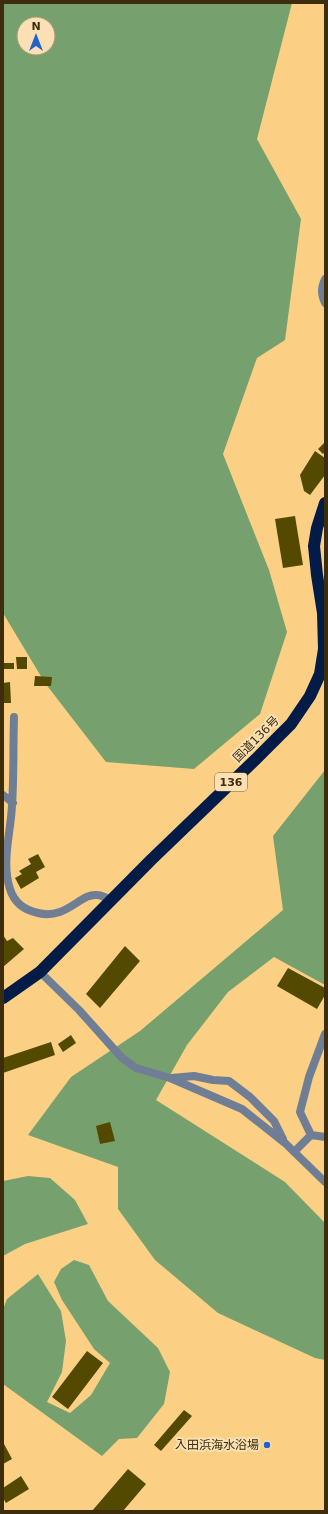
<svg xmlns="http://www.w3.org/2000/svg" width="328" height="1514" viewBox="0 0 328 1514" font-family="'DejaVu Sans','Noto Sans JP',sans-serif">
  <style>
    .forest { fill: #76a16e; fill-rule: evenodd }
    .building { fill: #534900 }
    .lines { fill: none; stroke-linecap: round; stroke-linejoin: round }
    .lane { stroke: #707e95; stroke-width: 8 }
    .street { stroke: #707e95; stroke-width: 8 }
    .highway { stroke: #031b47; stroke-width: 12 }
    .poi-dot { fill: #2262ce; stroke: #fae0b4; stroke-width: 1.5 }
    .labels { text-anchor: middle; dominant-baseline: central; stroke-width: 4; stroke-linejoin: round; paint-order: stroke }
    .shield { fill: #fae0b4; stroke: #76633f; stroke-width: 1 }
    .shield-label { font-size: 11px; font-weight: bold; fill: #3e2d0d }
    .street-label { font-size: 12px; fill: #3e2d0d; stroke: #fae0b4 }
    .poi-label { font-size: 12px; fill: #3e2d0d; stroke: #fae0b4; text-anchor: end }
  </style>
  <rect width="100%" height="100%" fill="#fbd084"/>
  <!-- forest -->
  <path class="forest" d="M3,3H292L257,139L301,219L285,340L257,358L223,454L269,570L287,632L260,714L194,769L106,762L45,683L3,613ZM24,24H48V48H24Z
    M325,770V985L274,957L228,992L187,1045L156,1100L285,1182L325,1223V1360L315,1358L218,1313L155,1260L118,1209V1167L28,1135L71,1077L140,1031L283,910L273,836Z
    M28,1176L50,1178L75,1200L88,1224L25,1244L3,1256V1181Z
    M74,1260L89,1265L108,1301L158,1348L170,1372L164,1404L137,1438L119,1439L102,1456L3,1384V1309L7,1299L38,1274L61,1311L66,1341L62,1372L47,1402L70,1413L91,1395L110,1363L94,1349L62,1300L54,1282L61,1269Z"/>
  <!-- building -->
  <path class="building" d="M325,442V452L323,454L318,449Z
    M315,451L325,458V475L310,495L304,491L300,475Z
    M295,516L303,565L283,568L275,519Z
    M16,657H27V669H17Z
    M3,663H14V669H3Z
    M35,676L52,677L51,686H34Z
    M10,682L11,703H3V683Z
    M38,854L45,867L36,872L39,878L21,889L15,878L22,874L19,871L31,864L28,859Z
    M3,935L7,941L13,938L24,949L3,967Z
    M125,946L140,961L100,1008L86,994Z
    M288,968L325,988V995L317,1009L277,986Z
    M71,1035L76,1043L63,1052L58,1044Z
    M51,1042L55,1055L3,1073V1058Z
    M110,1122L115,1141L100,1144L96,1126Z
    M87,1351L103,1363L68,1409L52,1397Z
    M184,1410L192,1416L161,1451L154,1445Z
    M3,1442L12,1459L3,1464Z
    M128,1469L146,1484L123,1511H92Z
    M21,1476L29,1489L6,1503L3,1498V1488Z"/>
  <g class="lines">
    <!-- lane -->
    <path class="lane" d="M170,1078L242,1109L285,1143L325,1182
      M172,1078L194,1076L213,1080L229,1081L250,1097L274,1121L283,1139
      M311,1135L325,1137
      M294,1152L311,1135L300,1112L309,1077L325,1034"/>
    <!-- street -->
    <path class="street" d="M325,279C321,288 321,294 325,303
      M14,717C13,746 14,776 12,805C11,832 1,862 10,889C14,902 24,910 38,913C67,920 80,893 97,895C101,895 107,898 111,900
      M3,795L13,803
      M40,972L79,1010L122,1058L136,1068L170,1078"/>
    <!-- highway -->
    <path class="highway" d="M3,998L40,972L151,860L258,757L291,724L310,696L320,674L324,649L323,613L317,575L314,546L317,528L325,503"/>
  </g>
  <!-- markers -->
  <circle class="poi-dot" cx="267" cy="1445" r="4"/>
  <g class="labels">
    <!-- shield labels -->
    <rect class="shield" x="215" y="773" width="32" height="18" rx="3"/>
    <g class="shield-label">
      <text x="231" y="782">136</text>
    </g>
    <!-- street labels -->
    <g class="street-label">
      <text transform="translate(256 739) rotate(-45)">国道136号</text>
    </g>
    <!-- poi labels -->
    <g class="poi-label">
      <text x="259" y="1445">入田浜海水浴場</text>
    </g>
  </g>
  <!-- border -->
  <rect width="328" height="1514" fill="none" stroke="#3e2d0d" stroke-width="8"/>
  <!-- north arrow -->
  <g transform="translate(36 36)"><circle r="19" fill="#fae0b4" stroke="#af9871"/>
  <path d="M0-3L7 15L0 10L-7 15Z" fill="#2262ce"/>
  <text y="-6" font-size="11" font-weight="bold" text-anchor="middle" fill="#3e2d0d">N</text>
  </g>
</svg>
